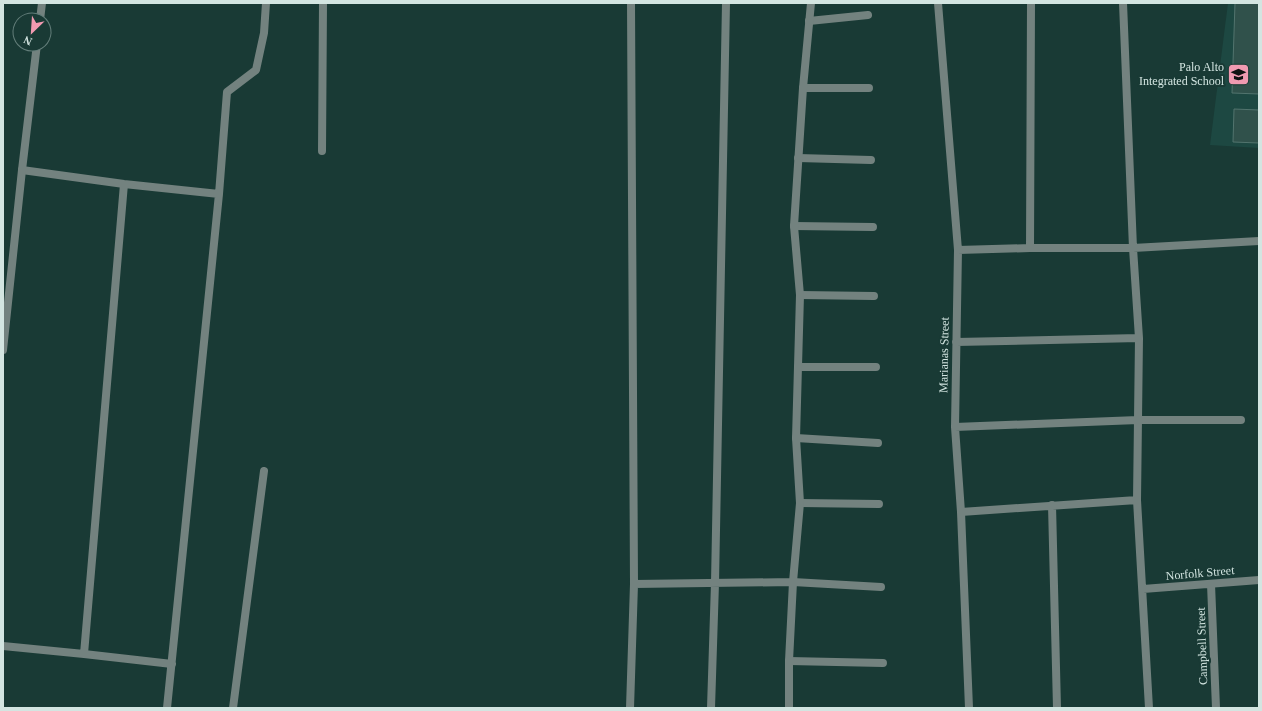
<svg xmlns="http://www.w3.org/2000/svg" width="1262" height="711" viewBox="0 0 1262 711" font-family="'Times New Roman',serif">
  <style>
    .built { fill: #1d4842 }
    .building { fill: #30514b; stroke: #52746e }
    .lines { fill: none; stroke-linecap: round; stroke-linejoin: round }
    .service { stroke: #73827f; stroke-width: 8 }
    .minor { stroke: #73827f; stroke-width: 8 }
    .tertiary { stroke: #73827f; stroke-width: 8 }
    .labels { text-anchor: middle; dominant-baseline: central; stroke-width: 4; stroke-linejoin: round; paint-order: stroke }
    .poi-label { font-size: 12px; fill: #d3e5e1; stroke: #193a35; text-anchor: end }
    .street-label { font-size: 12px; fill: #d3e5e1; stroke: #193a35 }
  </style>
  <rect width="100%" height="100%" fill="#193a35"/>
  <!-- built -->
  <path class="built" d="M1228,3H1259V148L1210,145Z"/>
  <!-- building -->
  <path class="building" d="M1235,3H1259V94L1232,93Z
    M1234,109L1259,110V143L1233,142Z"/>
  <g class="lines">
    <!-- service -->
    <path class="service" d="M809,21L868,15
      M803,88H869
      M798,158L871,160
      M794,226L873,227
      M800,295L874,296
      M798,367H876
      M796,438L878,443
      M800,503L879,504
      M789,661L883,663"/>
    <!-- minor -->
    <path class="minor" d="M938,3L958,250L955,427L961,512L969,708
      M1123,3L1133,248L1139,338L1137,500L1149,708
      M322,151L323,3
      M22,170L124,184L219,194
      M124,184L84,654L172,664
      M1030,248L1031,3
      M958,250L1030,248H1133L1259,241
      M956,342L1139,338
      M955,427L1138,420H1241
      M1052,505L1057,708
      M961,512L1137,500
      M634,584L793,582L881,587
      M1211,584L1216,708
      M1143,589L1259,580
      M3,646L84,654
      M167,708L219,194L227,92L256,70L264,33L266,3
      M233,708L264,471
      M630,708L634,584L631,3
      M711,708L715,583L726,3
      M789,708V661L793,582L800,503L796,438L800,295L794,226L803,88L811,3"/>
    <!-- tertiary -->
    <path class="tertiary" d="M40,20L42,3
      M3,350L22,170L37,44"/>
  </g>
  <!-- icons -->
  <defs>
    <symbol id="school-square" viewBox="-11 -11 22 22"><rect x="-9" y="-9" width="18" height="18" rx="4" fill="#f19ab1" stroke="#193a35"/><path d="M0-5L7-2L0 1L-7-2ZM-4 1L0 2.5L4 1V4Q0 6-4 4Z" fill="#111"/></symbol>
  </defs>
  <g fill-rule="evenodd">
    <use href="#school-square" x="1226" y="62" width="25" height="25"/>
  </g>
  <g class="labels">
    <!-- poi labels -->
    <g class="poi-label">
      <text x="1224" y="67">Palo Alto<tspan x="1224" dy="14">Integrated School</tspan></text>
    </g>
    <!-- street labels -->
    <g class="street-label">
      <text transform="translate(944 355) rotate(-89)">Marianas Street</text>
      <text transform="translate(1200 573) rotate(-5)">Norfolk Street</text>
      <text transform="translate(1202 646) rotate(-92)">Campbell Street</text>
    </g>
  </g>
  <!-- border -->
  <rect width="1262" height="711" fill="none" stroke="#d3e5e1" stroke-width="8"/>
  <!-- north arrow -->
  <g transform="translate(32 32) rotate(205)"><circle r="19" fill="#193a35" stroke="#637e7a"/>
  <path d="M0-3L7 15L0 10L-7 15Z" fill="#f19ab1"/>
  <text y="-6" font-size="11" font-weight="bold" text-anchor="middle" fill="#d3e5e1">N</text>
  </g>
</svg>
